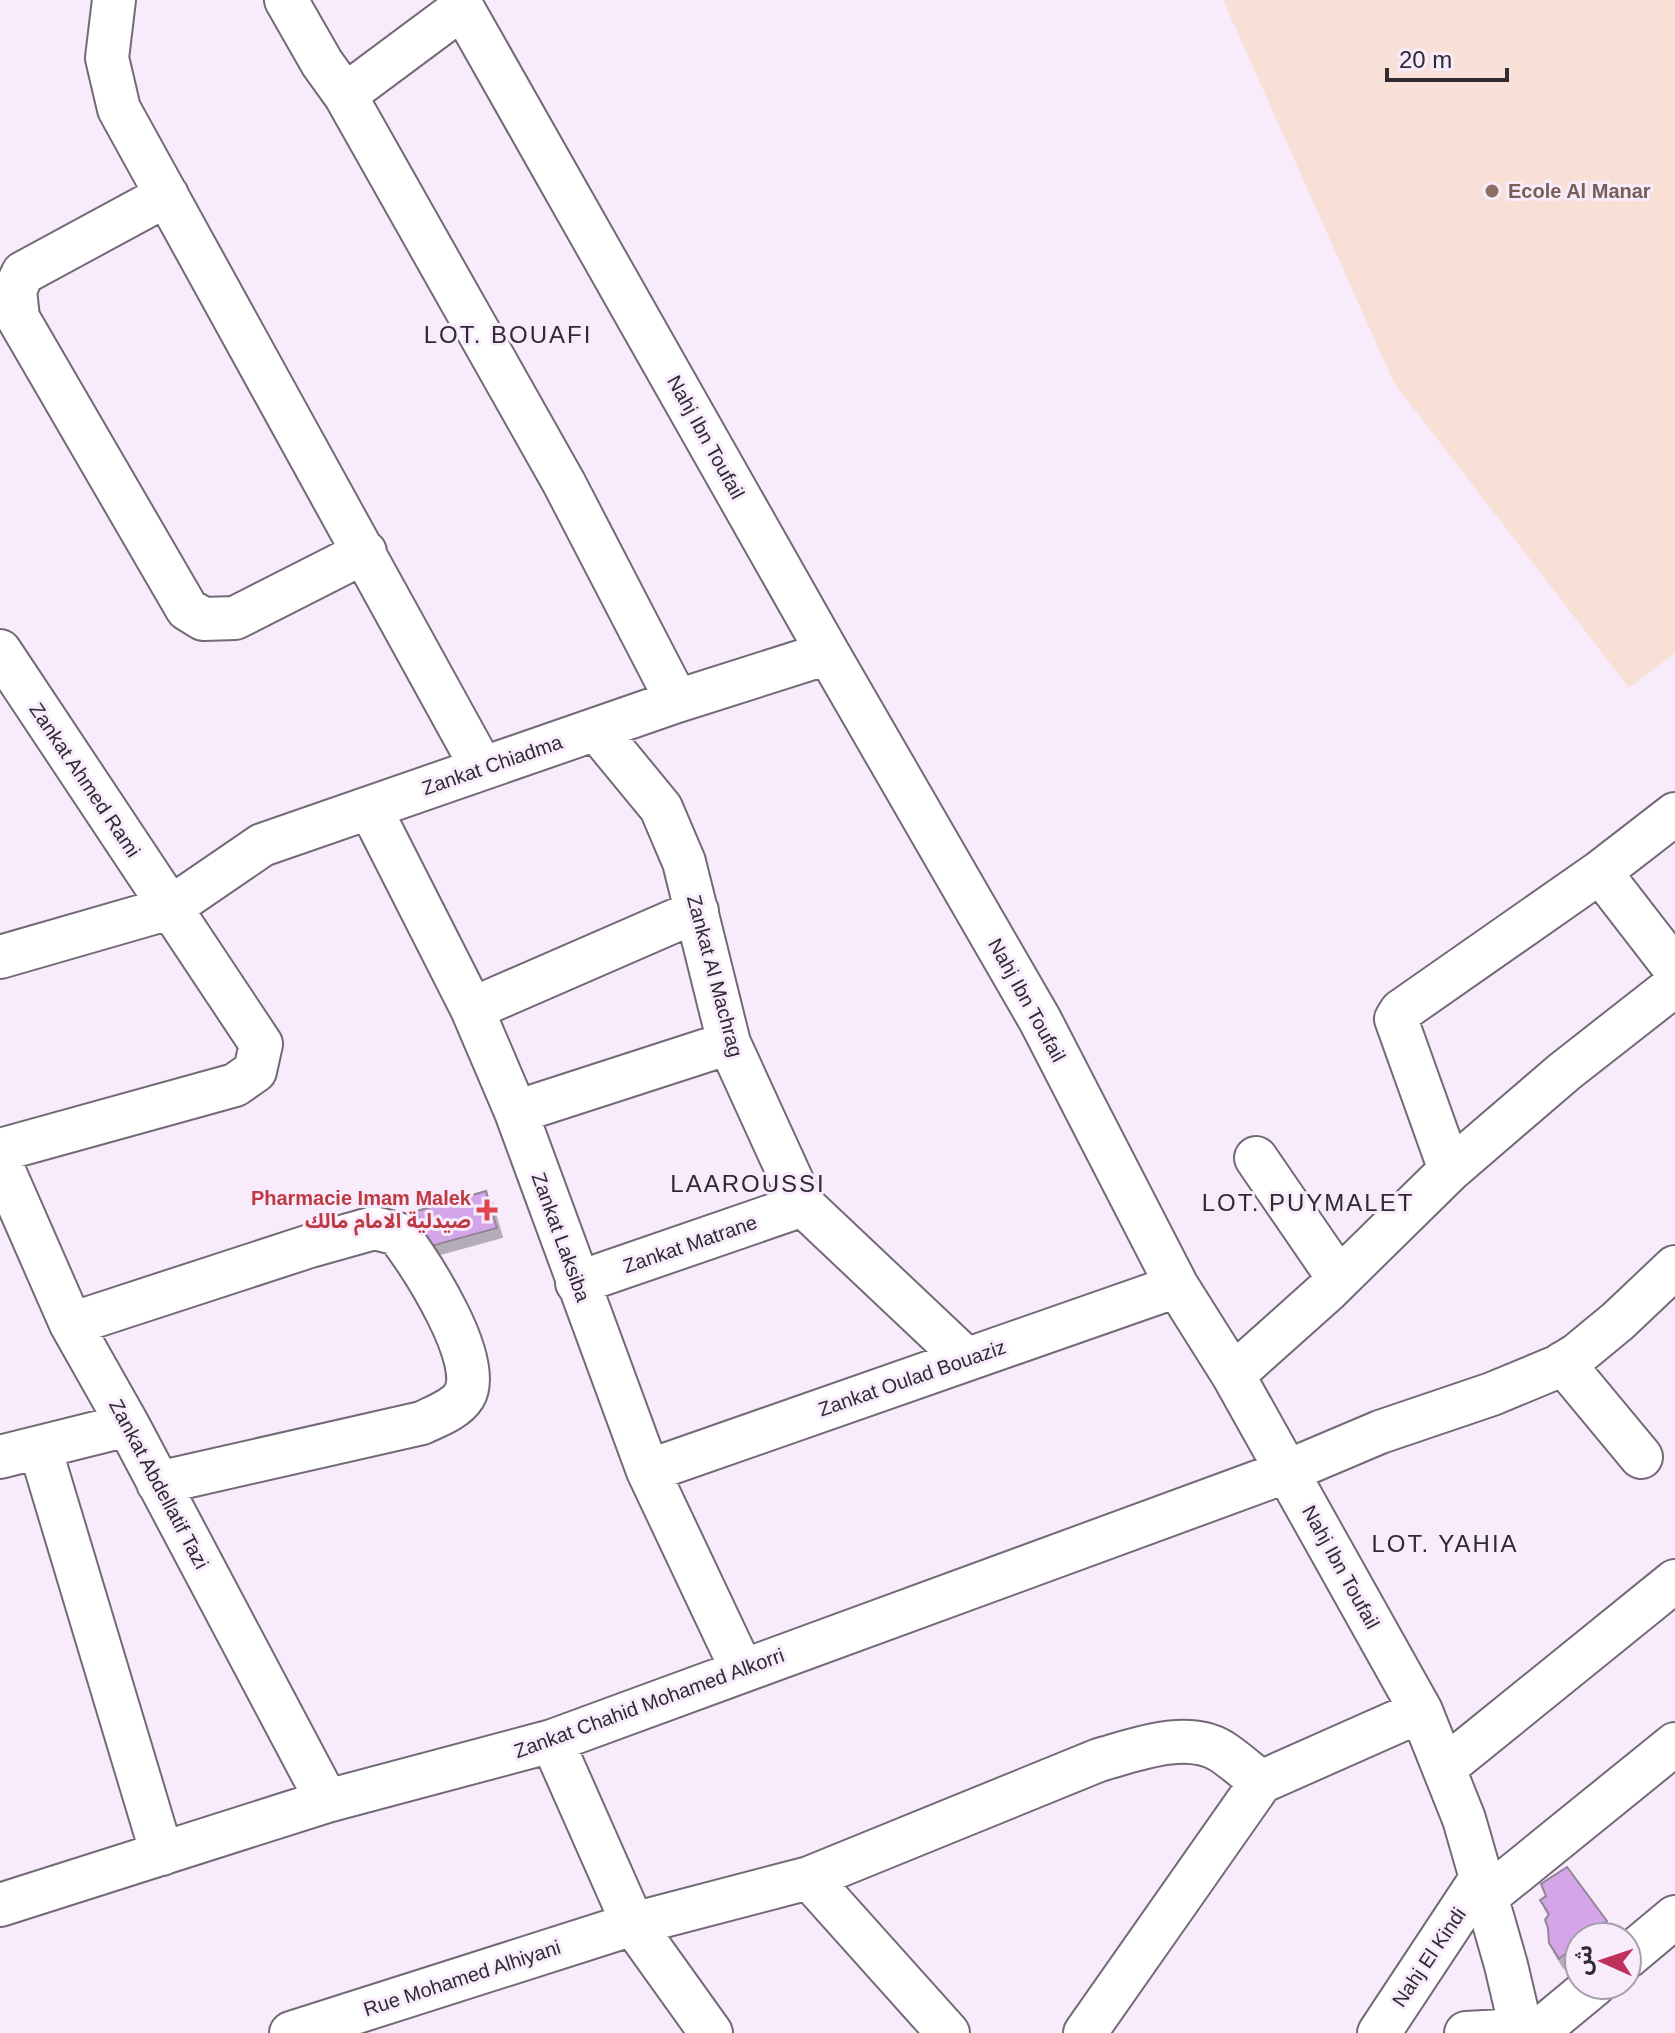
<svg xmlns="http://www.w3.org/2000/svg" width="1675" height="2033" viewBox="0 0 1675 2033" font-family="Arial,'Noto Sans Arabic',sans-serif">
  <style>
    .education { fill: #f9e0d7 }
    .building { fill: #d5a5e9; stroke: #918695; stroke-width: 2; filter: url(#shadow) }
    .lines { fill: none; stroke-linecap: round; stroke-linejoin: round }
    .street-casing { stroke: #736977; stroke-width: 46 }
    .street { stroke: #fff; stroke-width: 42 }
    .education-dot { fill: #8d6e63; stroke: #f7ebfc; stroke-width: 3 }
    .health-dot { fill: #e0444e; stroke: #f7ebfc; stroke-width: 3 }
    .labels { text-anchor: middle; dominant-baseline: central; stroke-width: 6; stroke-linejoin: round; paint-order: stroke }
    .education-label { font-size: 20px; font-weight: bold; fill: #785e54; stroke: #f7ebfc; text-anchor: start }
    .street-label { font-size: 20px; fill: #302b32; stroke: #f7ebfc }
    .health-label { font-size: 20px; font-weight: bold; fill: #be3a42; stroke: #f7ebfc; text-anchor: end }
    .quarter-label { font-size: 24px; letter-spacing: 2px; fill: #302b32; stroke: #f7ebfc }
  </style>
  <defs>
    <filter id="shadow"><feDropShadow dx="5" dy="9" stdDeviation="0" flood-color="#0004"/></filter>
  </defs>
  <rect width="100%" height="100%" fill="#f7ebfc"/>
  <!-- education -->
  <path class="education" d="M1223,0H1675V653L1629,688L1394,383Z"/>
  <!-- building -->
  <path class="building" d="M486,1191L497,1228L428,1247L417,1211Z
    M1567,1867L1607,1921L1587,1937H1579V1943L1559,1959L1549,1943L1548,1928L1545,1920L1549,1914L1540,1900L1546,1896L1541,1884Z"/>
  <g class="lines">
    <defs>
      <path id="street" d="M114,0L107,58L119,109L482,768
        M286,0L322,63L345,95L564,483L677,701
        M458,0L828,653L1040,1020L1177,1286L1233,1375L1421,1711L1464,1819L1506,1965L1522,2033
        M345,95L462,8
        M167,195L23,273L15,290L18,318L187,609L203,619L235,618L365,552
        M0,651L261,1044L255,1071L235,1085L0,1150
        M596,729L661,808L684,862L729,1043L803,1205L966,1359
        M370,808L472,1009L516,1112L648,1471L742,1670
        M1600,872L1675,969
        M0,957L170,908L262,845L677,701L828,653
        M472,1009L697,911
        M516,1112L729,1043
        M1256,1158L1339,1279
        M0,1162L71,1324L128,1425L327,1801
        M1450,1170L1396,1019L1401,1011L1600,872L1675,814
        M577,1283L803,1205
        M71,1324L310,1246L374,1228L398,1234C420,1263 485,1361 464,1396C455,1410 436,1416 422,1423L158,1483
        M1563,1363L1641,1457
        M1233,1375L1328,1290L1450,1170L1564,1072L1675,985
        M40,1448L162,1854
        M0,1457L128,1425
        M648,1471L1177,1286
        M552,1741L633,1924L711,2033
        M1444,1768L1675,1581
        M809,1878L948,2033
        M1485,1898L1675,1744
        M0,1905L327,1801L552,1741L1288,1471L1380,1432L1492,1394L1557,1367L1578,1354L1618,1321L1675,1267
        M1627,1957L1675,1917
        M291,2033L633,1924L809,1878L1099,1760C1135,1750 1186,1730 1221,1751C1235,1760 1248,1772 1261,1782L1421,1711
        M1085,2033L1261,1782
        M1379,2033L1480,1880
        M1466,2033L1522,2030
        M1536,2033L1594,1985"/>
    </defs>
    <!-- street casing -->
    <use href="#street" class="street-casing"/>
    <!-- street -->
    <use href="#street" class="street"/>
  </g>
  <!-- markers -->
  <circle class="education-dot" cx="1492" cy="191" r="8"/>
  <path class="health-dot" d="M483 1198h8v8h8v8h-8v8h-8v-8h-8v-8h8z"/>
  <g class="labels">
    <!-- education labels -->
    <g class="education-label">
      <text x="1508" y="191">Ecole Al Manar</text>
    </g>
    <!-- street labels -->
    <g class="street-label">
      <text transform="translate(706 437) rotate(61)">Nahj Ibn Toufail</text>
      <text transform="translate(492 765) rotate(-19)">Zankat Chiadma</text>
      <text transform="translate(85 780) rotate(56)">Zankat Ahmed Rami</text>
      <text transform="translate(715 976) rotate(75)">Zankat Al Machrag</text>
      <text transform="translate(1027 1000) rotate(61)">Nahj Ibn Toufail</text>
      <text transform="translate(561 1237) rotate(70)">Zankat Laksiba</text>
      <text transform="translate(690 1244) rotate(-19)">Zankat Matrane</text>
      <text transform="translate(912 1378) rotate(-19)">Zankat Oulad Bouaziz</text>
      <text transform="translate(159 1484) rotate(62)">Zankat Abdellatif Tazi</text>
      <text transform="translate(1341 1567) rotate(61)">Nahj Ibn Toufail</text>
      <text transform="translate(649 1703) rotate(-20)">Zankat Chahid Mohamed Alkorri</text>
      <text transform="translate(1429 1957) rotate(-56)">Nahj El Kindi</text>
      <text transform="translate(462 1978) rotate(-18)">Rue Mohamed Alhiyani</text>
    </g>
    <!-- health labels -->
    <g class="health-label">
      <text x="471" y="1198">Pharmacie Imam Malek<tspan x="471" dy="23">صيدلية الامام مالك</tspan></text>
    </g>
    <!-- quarter labels -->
    <g class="quarter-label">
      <text x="508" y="334">LOT. BOUAFI</text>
      <text x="748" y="1183">LAAROUSSI</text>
      <text x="1308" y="1202">LOT. PUYMALET</text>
      <text x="1445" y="1543">LOT. YAHIA</text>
    </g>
  </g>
  <!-- north arrow -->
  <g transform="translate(1603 1961) rotate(273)"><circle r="38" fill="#f7ebfc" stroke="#a79eab" stroke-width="2"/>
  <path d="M0-6L14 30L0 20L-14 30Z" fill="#bf315d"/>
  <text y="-12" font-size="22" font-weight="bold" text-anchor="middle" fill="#302b32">ش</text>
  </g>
  <!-- scale -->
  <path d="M1387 68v12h120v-12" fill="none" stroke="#302b32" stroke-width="4"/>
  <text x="1399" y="68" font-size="24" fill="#302b32" stroke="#f7ebfc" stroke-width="6" paint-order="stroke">20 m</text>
</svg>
